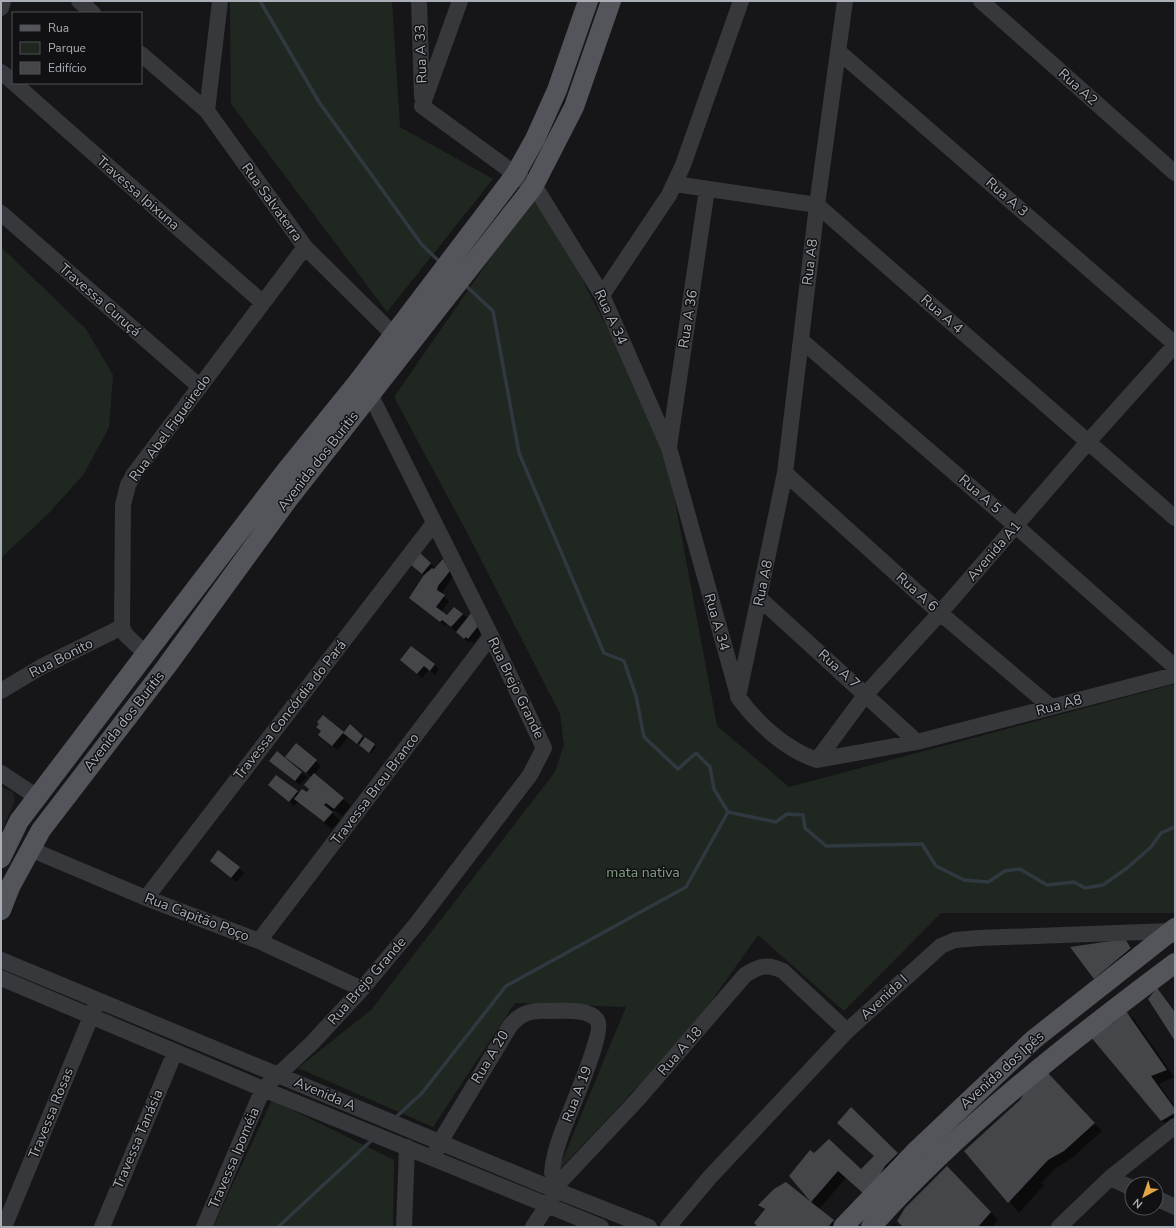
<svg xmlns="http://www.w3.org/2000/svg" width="1176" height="1228" viewBox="0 0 1176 1228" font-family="'Nunito Sans',sans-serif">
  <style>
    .built { fill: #222224 }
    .green { fill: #202721 }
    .shadow { fill: #0007 }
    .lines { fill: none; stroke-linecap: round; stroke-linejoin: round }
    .stream { stroke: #30393f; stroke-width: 3.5 }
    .building { fill: #45464a }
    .minor { stroke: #37383c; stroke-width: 16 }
    .major { stroke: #53555b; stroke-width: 20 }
    .labels { text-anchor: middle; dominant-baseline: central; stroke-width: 3; stroke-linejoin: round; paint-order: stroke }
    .street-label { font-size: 14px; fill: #a9aeb7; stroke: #111113 }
    .park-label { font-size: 14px; fill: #81a082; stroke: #111113 }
  </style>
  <rect width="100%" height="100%" fill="#161618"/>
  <!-- built -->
  <path class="built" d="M1,787L13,792L15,801L1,833Z"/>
  <!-- green -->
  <path class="green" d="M230,1H392L400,127L493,179L387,312L231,104Z
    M537,191L663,437L717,726L789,787L1175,684V912L1172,913H941L844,1011L758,935L691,1030L558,1171L626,1007L515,1003L433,1127L298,1068L371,1010L555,772L564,745L560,714L470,538L394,397Z
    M1,247L86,329L113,375L109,427L84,474L48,514L1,558Z
    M272,1100L394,1160L393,1227H213Z"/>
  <!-- shadow -->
  <path class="shadow" d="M443,560L454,576L443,591L442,595L449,601L441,612L447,616L462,614L484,630L474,643L471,641L469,643L447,624L445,626L415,602L426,577L418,569L430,563L436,569Z
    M401,660L434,665L439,669L435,675L429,670L422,678Z
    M323,717L344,733L350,726L376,747L371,754L348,737L338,750L324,739L322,731Z
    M296,744L321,766L314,775L351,806L342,816L334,810L332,813L340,820L332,829L298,802L294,806L269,785L297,792L299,794H307L310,790L305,785L312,777L291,761Z
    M277,753L307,777L300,785L270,761Z
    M218,852L244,873L237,882L216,866Z
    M1125,940L1138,956L1102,986L1095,978Z
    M1157,989L1175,1011V1039Z
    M1126,1012L1134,1019L1174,1077L1159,1084L1175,1107V1128L1172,1130L1161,1120L1113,1024Z
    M1055,1081L1102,1131L1072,1158L1056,1168L1041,1183L1044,1185L1019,1213L965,1151Z
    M851,1109L904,1161L879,1188L846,1178L819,1209L840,1227H759L765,1210L760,1205L813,1203L790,1176L814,1154L865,1175L875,1157Z
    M947,1167L998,1220L992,1227H905Z
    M894,1223L898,1227H891Z"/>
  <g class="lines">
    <!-- stream -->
    <path class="stream" d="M260,1L319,102L422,245L441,263
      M465,285L493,311L519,453L604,653L624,661L636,696L644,737L678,769L696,753L710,767L714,789L728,812L776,822L787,814L803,815L805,828L826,846L922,844L936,866L964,880L988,882L1005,871L1020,869L1047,885L1074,882L1085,888L1103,885L1127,868L1151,847L1161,833L1175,827
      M395,1118L422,1093L506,986L686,887L728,812
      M278,1227L373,1139"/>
  </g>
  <!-- building -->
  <path class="building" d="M420,553L431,563L422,574L411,565Z
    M443,559L450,571L438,586L437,590L445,595L436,607L447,615L454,607L463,614L451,627L442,620L440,622L409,598L424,575L432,568L434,569Z
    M472,612L479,625L468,639L466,637L464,639L456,632Z
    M411,646L435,664L430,671L424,666L417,674L400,660Z
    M323,715L344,732L350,724L363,736L357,744L343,733L332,746L318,735L321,731L316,727L319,724L317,722Z
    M365,737L375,744L369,753L359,745Z
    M296,743L317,760L306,773L285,757Z
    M277,751L302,772L295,781L269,761Z
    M314,773L344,798L334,809L326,803L324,805L333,812L324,822L294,799L302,789L307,792L309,789L304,785Z
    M276,775L298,791L289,802L268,785Z
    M218,850L240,867L231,878L210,861Z
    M1125,939L1131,948L1094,979L1070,947Z
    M1157,988L1175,1012V1041L1148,999Z
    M1126,1011L1167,1070L1151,1076L1175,1109V1113L1161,1121L1090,1036L1113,1023Z
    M1047,1072L1095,1123L1064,1151L1048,1160L1008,1203L964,1151L1020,1100L1030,1084Z
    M851,1107L898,1153L885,1166L875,1183L863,1193L838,1171L811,1202L834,1220L828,1227H758L754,1223L765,1209L758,1205L774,1189L786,1182L811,1202L789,1176L810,1150L814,1153L829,1139L861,1169L874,1156L837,1123Z
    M947,1166L991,1212L978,1227H903L897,1221L905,1208Z"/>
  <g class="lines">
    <!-- minor -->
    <path class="minor" d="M79,1L93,13
      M419,1L422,97
      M845,1L817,205L785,473L738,697C757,723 786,750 817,760L917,742L1175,675
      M981,1L1175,173
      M1,8L3,1
      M838,51L1175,344
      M141,54L207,111L305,247L401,342
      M1,72L13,82
      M14,83L263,303
      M422,106L537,190L602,295L669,448L738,695
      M422,106L460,1
      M207,111L220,1
      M675,184L817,205L1175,518
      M1,213L200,387
      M602,295L669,195L683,165L741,1
      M801,340L1016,526L1175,667
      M669,447L707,189
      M785,473L940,613L1051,707
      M759,598L917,742
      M146,654L126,635L122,627L123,505L128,485L134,474L305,247
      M1,691L41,667L122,627
      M817,760L866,694L940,613L1088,442L1175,345
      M1,773L37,797
      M30,849L146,898L259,941L362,989
      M146,898L434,523
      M259,941L491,636
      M1,960L555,1190L649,1227
      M1,978L263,1089L601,1227
      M436,1151L440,1142L510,1026C521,1012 533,1010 550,1011C563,1011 588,1008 597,1020C606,1032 566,1119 560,1138C556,1149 553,1162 552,1173L559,1183
      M1110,1178L1132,1188
      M1156,1198L1175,1207
      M4,1227L95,1007
      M102,1227L175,1052
      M204,1227L263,1089L312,1043L362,989L417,923L530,775L544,748L491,636L370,394L362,387
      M404,1227L407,1147
      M533,1227L547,1206L559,1183L638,1099L745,975C759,966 768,963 783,971L847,1031
      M668,1227L710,1177L847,1031L941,946L955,940L979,938L1171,931L1174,935
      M1059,1227L1110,1178L1175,1126"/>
    <!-- major -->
    <path class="major" d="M1,858L19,821L151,647L285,472L357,383L515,175L535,139L557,90L588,1
      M1,910L10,887L41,830L166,667L289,498L533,187L574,107L611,1
      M843,1227L917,1150L1033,1040L1175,928
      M871,1227C960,1127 1068,1043 1175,963"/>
  </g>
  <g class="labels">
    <!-- street labels -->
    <g class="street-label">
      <text transform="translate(421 54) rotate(-92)">Rua A 33</text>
      <text transform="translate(1078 87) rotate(42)">Rua A2</text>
      <text transform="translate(138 193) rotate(41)">Travessa Ipixuna</text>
      <text transform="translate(1007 197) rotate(41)">Rua A 3</text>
      <text transform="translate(272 202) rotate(54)">Rua Salvaterra</text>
      <text transform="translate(810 262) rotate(-83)">Rua A8</text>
      <text transform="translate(100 300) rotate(41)">Travessa Curuçá</text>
      <text transform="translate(942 314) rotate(41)">Rua A 4</text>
      <text transform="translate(611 317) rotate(65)">Rua A 34</text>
      <text transform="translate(688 319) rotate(-81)">Rua A 36</text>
      <text transform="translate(170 428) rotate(-54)">Rua Abel Figueiredo</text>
      <text transform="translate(318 461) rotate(-52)">Avenida dos Buritis</text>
      <text transform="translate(980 494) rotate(41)">Rua A 5</text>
      <text transform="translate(994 551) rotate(-49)">Avenida A1</text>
      <text transform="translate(763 583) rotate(-78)">Rua A8</text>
      <text transform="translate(917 592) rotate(42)">Rua A 6</text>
      <text transform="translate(717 622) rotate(74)">Rua A 34</text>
      <text transform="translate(61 658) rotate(-27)">Rua Bonito</text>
      <text transform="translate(839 669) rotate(42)">Rua A 7</text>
      <text transform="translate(516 688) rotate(64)">Rua Brejo Grande</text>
      <text transform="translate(1059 705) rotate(-15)">Rua A8</text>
      <text transform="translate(290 710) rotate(-52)">Travessa Concórdia do Pará</text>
      <text transform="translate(124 721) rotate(-52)">Avenida dos Buritis</text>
      <text transform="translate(375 789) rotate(-53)">Travessa Breu Branco</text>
      <text transform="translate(197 917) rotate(21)">Rua Capitão Poço</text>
      <text transform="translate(367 981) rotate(-49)">Rua Brejo Grande</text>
      <text transform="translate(884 997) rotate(-43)">Avenida I</text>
      <text transform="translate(680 1051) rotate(-49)">Rua A 18</text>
      <text transform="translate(490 1057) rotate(-59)">Rua A 20</text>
      <text transform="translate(1002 1070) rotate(-42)">Avenida dos Ipês</text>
      <text transform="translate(325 1094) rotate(23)">Avenida A</text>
      <text transform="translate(577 1094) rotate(-69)">Rua A 19</text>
      <text transform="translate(51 1113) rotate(-68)">Travessa Rosas</text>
      <text transform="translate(138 1139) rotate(-67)">Travessa Tanásia</text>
      <text transform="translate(234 1158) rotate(-67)">Travessa Ipoméia</text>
    </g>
    <!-- park labels -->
    <g class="park-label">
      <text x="643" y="872">mata nativa</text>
    </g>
  </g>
  <!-- border -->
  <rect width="1176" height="1228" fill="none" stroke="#a9aeb7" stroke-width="4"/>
  <!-- legend -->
  <rect x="12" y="12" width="130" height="72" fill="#111113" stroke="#4e5055"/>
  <rect x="20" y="25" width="20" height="6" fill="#53555b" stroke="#4e5055"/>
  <text x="48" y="32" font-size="12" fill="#a9aeb7">Rua</text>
  <rect x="20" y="42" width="20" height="12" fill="#202721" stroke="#4e5055"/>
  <text x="48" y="52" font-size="12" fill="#a9aeb7">Parque</text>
  <rect x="20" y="62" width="20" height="12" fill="#45464a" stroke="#4e5055"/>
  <text x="48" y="72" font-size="12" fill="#a9aeb7">Edifício</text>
  <!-- north arrow -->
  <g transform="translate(1144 1196) rotate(220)"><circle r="19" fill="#111113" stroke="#4e5055"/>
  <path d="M0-3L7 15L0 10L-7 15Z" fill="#e4a742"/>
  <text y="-6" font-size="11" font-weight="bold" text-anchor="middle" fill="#a9aeb7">N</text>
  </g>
</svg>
